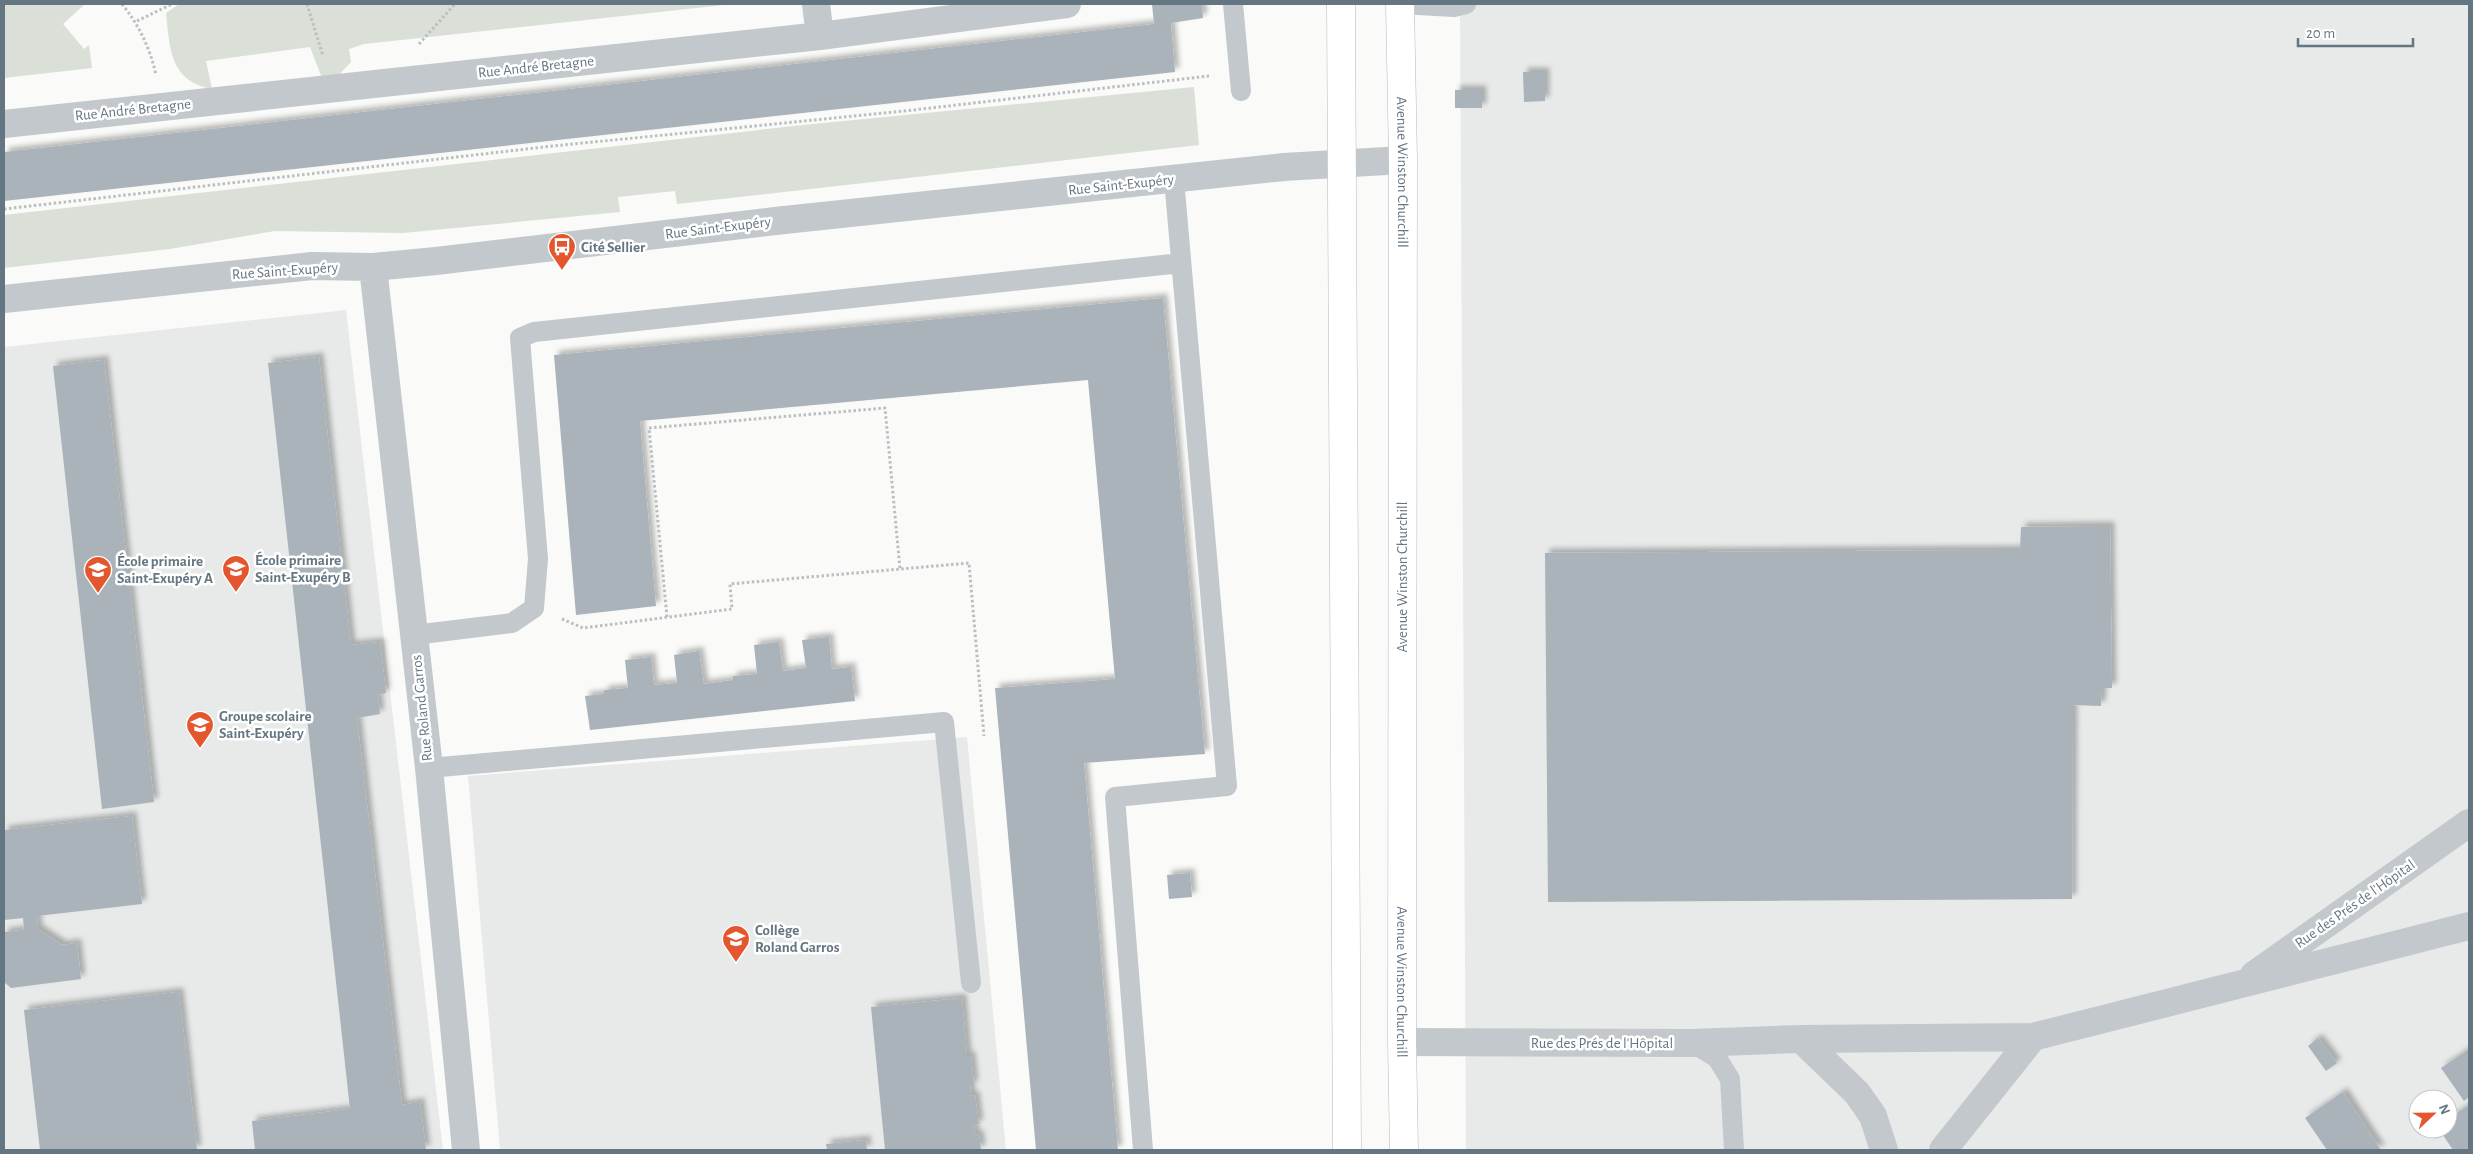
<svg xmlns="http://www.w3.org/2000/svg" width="2473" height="1154" viewBox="0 0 2473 1154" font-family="'Alegreya Sans',sans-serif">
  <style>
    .built { fill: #e8e9e9; fill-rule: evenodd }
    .green { fill: #dadfd7 }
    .building { fill: #aab3b9; filter: url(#shadow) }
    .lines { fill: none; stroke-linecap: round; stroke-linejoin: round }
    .secondary-casing { stroke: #b3babf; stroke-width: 29 }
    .path { stroke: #bbbfc2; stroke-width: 3; stroke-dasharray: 2.5 2.5; stroke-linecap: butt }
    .service { stroke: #c3c8cc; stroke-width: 20 }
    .minor { stroke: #c3c8cc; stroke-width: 28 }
    .secondary { stroke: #fff; stroke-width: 28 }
    .labels { text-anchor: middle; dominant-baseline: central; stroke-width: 5; stroke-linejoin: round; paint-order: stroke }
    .street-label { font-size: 15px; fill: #657683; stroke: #fff }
    .poi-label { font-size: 15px; font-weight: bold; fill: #657683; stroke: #fff; text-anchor: start }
  </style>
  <defs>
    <filter id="shadow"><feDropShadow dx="4.5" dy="-4.5" stdDeviation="2.5" flood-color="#0004"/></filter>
  </defs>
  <rect width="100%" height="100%" fill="#fafaf8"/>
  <!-- built -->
  <path class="built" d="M1460,4H2469V1150H1466ZM2418,1099H2448V1129H2418Z
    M346,310L443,1150H4V347Z
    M967,737L1006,1150H500L468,776Z"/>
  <!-- green -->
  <path class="green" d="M4,4H85L63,24L84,49L89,45L92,68L4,78Z
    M179,4H733L364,44L349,49L351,62L336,78H322L310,47L206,61L212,89C170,81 170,50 166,13Z
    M1194,87L1199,145L677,204L675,191L618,197L620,212L403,233L275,231L170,249L4,268V215L803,125Z"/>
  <!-- building -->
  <path class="building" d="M1152,4H1202L1203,18L1171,23L1175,72L4,201V152L1154,24Z
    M1523,72H1545V101L1524,102Z
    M1455,90H1482V108H1455Z
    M1163,298L1205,754L1084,763L1118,1150H1036L995,688L1115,679L1088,380L640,421L656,606L576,615L554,355Z
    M319,357L351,645L380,642L386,693L378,695L380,714L357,718L402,1105L420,1102L426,1150H255L252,1121L350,1109L268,363Z
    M104,360L154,802L102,809L53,366Z
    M2110,526L2112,688H2102L2101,706L2073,705L2072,899L1548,902L1545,553L2020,550L2021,527Z
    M829,637L832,669L851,667L855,701L590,730L585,696L604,694V690L628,688L625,660L651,657L654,685L677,683L674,655L699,651L704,684L733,680V676L757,674L754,645L779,642L783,671L806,668L802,640Z
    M132,816L142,904L37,916L38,929L62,945L77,943L81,979L11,988L4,982V932L24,930L23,918L4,920V830Z
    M1190,873L1192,897L1169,899L1167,875Z
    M179,992L197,1150H40L24,1010Z
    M962,998L967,1056H971L974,1085H970L971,1096L975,1095L979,1124L974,1125L975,1135L979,1134L981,1150H885L871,1007Z
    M2318,1038L2337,1063L2326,1071L2308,1046Z
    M2469,1049V1097L2464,1101L2441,1068Z
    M2343,1092L2381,1150H2327L2305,1118Z
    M2469,1105V1150H2453L2439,1129H2448V1119Z
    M866,1140L867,1150H827L826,1144Z"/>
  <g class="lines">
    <defs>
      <g id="secondary">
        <path d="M1341,4L1347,1150"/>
        <path id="s1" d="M1400,4L1403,160L1402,1042L1404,1150"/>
      </g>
    </defs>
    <!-- secondary casing -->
    <use href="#secondary" class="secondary-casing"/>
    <!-- path -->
    <path class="path" d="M122,4C139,25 150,48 156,75
      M307,4L323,56
      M137,21L172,4
      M419,44L455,4
      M4,209L544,147L913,110L1209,76
      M667,617L649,428L885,408L900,569
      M562,619L583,628L732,609L730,584L969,563L984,736"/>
    <!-- service -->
    <path class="service" d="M1233,4L1241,91
      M1400,4L1454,7L1466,4
      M414,635L512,623L534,608L538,559L520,338L534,332L1181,263
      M429,768L944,722L971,983
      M1692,1043L1717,1058L1730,1079L1734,1150
      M1143,1150L1115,797L1227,786L1174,179"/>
    <!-- minor -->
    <path class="minor" d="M816,4L820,36
      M4,124L820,36L1067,4
      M373,267L429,768L466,1150
      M4,299L312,266L373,267L436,261L775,221L1284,167L1403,160
      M2254,975L2469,823
      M1801,1039L1857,1093L1873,1116L1884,1150
      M1402,1042L1692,1043L1801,1039L2033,1037L2469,926
      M1943,1150L2033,1037"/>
    <!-- secondary -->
    <use href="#secondary" class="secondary"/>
  </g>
  <!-- icons -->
  <defs>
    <symbol id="bus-pin" viewBox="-11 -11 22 30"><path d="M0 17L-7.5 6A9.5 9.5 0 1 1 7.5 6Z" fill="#e4572e" stroke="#fff"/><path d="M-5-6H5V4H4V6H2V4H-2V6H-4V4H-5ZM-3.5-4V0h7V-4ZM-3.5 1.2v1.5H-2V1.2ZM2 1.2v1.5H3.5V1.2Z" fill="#fff"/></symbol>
    <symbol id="school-pin" viewBox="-11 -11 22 30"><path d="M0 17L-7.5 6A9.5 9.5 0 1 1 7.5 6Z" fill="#e4572e" stroke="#fff"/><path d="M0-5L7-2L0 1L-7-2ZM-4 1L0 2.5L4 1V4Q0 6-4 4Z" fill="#fff"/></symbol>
  </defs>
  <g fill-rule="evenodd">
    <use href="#bus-pin" x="546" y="231" width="32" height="43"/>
    <use href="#school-pin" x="220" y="553" width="32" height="43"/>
    <use href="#school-pin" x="82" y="554" width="32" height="43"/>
    <use href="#school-pin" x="184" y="709" width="32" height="43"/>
    <use href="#school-pin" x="720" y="923" width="32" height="43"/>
  </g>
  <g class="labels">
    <!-- street labels -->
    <g class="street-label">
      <text transform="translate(536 67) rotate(-6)">Rue André Bretagne</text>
      <text transform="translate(133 110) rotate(-6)">Rue André Bretagne</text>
      <text stroke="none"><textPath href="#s1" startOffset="168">Avenue Winston Churchill</textPath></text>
      <text transform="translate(1121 185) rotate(-6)">Rue Saint-Exupéry</text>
      <text transform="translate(718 228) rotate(-7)">Rue Saint-Exupéry</text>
      <text transform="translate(285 271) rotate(-4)">Rue Saint-Exupéry</text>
      <text transform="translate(1402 577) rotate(-90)">Avenue Winston Churchill</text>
      <text transform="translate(422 708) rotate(-96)">Rue Roland Garros</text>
      <text transform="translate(2355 904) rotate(-35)">Rue des Prés de l'Hôpital</text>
      <text stroke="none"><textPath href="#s1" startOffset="978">Avenue Winston Churchill</textPath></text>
      <text x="1602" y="1043">Rue des Prés de l'Hôpital</text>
    </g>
    <!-- poi labels -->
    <g class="poi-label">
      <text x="581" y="247">Cité Sellier</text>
      <text x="255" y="560">École primaire<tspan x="255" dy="17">Saint-Exupéry B</tspan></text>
      <text x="117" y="561">École primaire<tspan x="117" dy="17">Saint-Exupéry A</tspan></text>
      <text x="219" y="716">Groupe scolaire<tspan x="219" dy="17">Saint-Exupéry</tspan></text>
      <text x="755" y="930">Collège<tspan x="755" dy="17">Roland Garros</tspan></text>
    </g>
  </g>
  <!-- border -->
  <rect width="2473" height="1154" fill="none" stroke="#657683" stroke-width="10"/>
  <!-- north arrow -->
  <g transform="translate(2433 1114) rotate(68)"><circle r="24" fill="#ffffff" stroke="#c1c8cd"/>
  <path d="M0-4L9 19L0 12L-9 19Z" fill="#e4572e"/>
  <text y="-8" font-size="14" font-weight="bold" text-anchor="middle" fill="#657683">N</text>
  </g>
  <!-- scale -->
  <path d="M2298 38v8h115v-8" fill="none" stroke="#657683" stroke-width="2.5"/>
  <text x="2306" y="38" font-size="15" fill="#657683" stroke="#ffffff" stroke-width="4" paint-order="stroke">20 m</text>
</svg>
